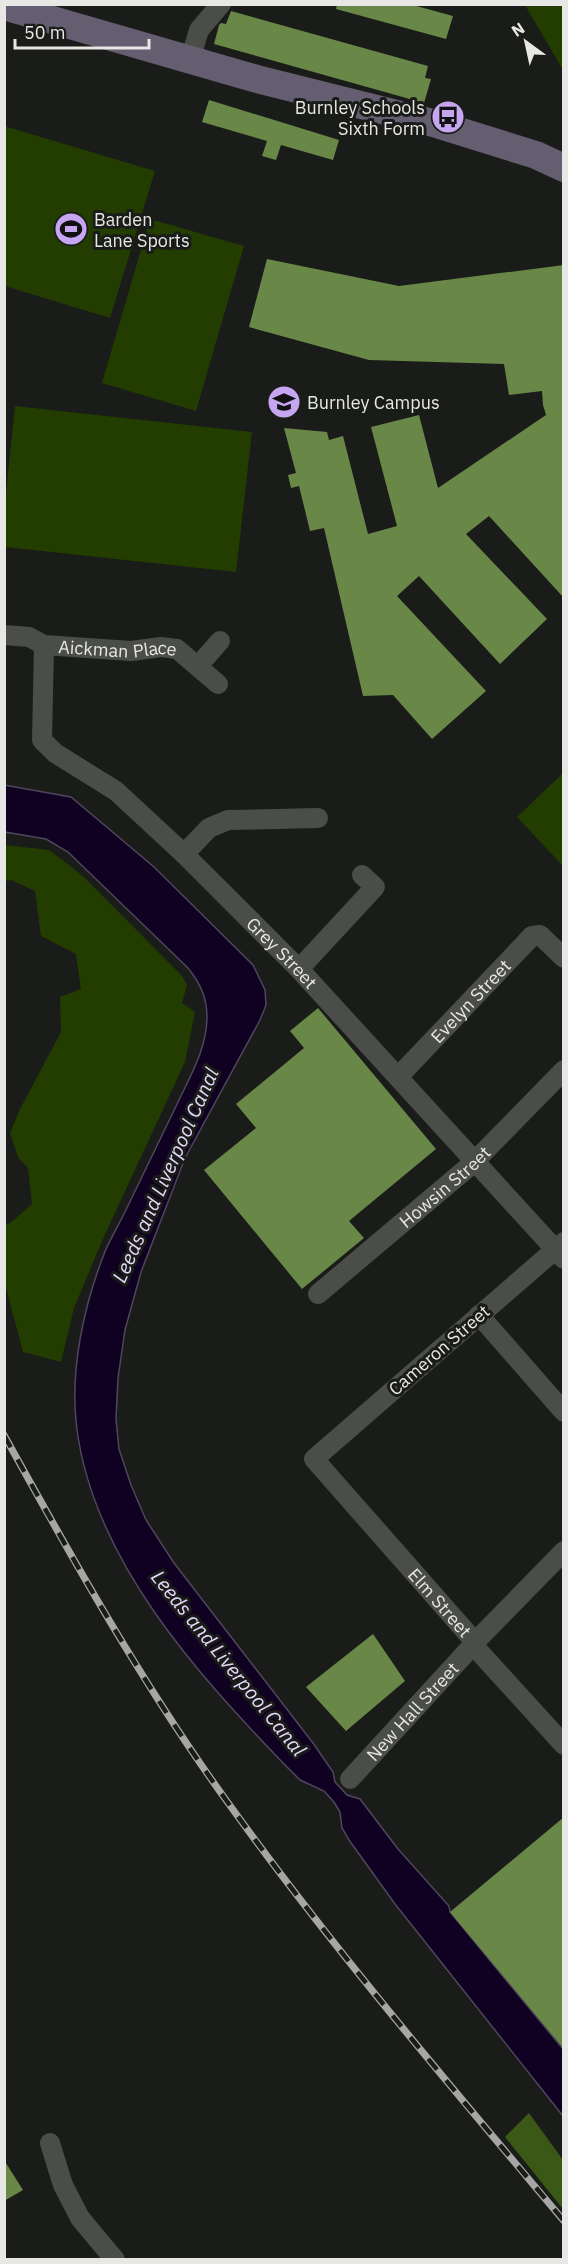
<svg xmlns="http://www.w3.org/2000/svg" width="568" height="2264" viewBox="0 0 568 2264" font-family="'IBM Plex Sans',sans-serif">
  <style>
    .green { fill: #233d00 }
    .forest { fill: #3c5817 }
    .water { fill: #100021; stroke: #50465c; stroke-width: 1.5 }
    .building { fill: #698848 }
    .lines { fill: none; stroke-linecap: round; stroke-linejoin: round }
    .street { stroke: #4b4d49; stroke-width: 20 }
    .secondary { stroke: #655d70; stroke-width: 28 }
    .rail-casing { stroke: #a6a7a5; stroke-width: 7 }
    .rail { stroke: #1a1c19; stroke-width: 4.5; stroke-dasharray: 14; stroke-linecap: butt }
    .labels { text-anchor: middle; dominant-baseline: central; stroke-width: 6; stroke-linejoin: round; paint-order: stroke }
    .poi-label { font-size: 18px; fill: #e7e8e6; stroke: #1a1c19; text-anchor: start }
    .street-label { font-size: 18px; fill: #e7e8e6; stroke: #1a1c19 }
    .water-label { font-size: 20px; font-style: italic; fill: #e6d7fb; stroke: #1a1c19 }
  </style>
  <rect width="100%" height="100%" fill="#1a1c19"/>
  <!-- green -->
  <path class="green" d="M525,5H563V70Z
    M4,126L155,171L110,318L5,286Z
    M150,219L244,246L196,411L102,383Z
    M15,406L252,432L236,572L5,547V503Z
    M563,773V866L517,817Z
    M5,845L49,850L68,864L86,879L182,976L187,985L182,1003L195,1012L185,1062L102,1241L74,1308L61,1362L23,1352L5,1284V1225L10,1223L32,1204L28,1168L18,1157L10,1133L20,1109L61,1032L60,997L81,989L76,954L41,936L35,891L11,880L5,881Z"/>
  <!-- forest -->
  <path class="forest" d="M529,2113L563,2160V2209L505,2137Z"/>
  <!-- water -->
  <path class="water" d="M4,785L71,797L154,867L253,965L265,990L266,1005L260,1020L185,1158L141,1272L125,1330L118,1378L116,1419L119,1449L131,1485L146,1520L174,1563L313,1743L333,1772L335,1782L347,1795L360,1799L398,1849L449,1906L450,1912L563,2049V2116L395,1904L349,1840L342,1828L340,1812L334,1802L324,1791L300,1780L287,1767C198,1675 95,1562 77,1430C69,1371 84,1304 106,1249C112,1236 119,1224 125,1212C143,1174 162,1136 180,1098C192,1073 207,1046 207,1017C207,997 200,983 188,968L68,852L46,839L5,832Z"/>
  <!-- building -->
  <path class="building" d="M337,4H409L453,16L446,39L336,9Z
    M231,11L428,66L425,78L431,79L424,103L214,44L219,25L221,23L226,24Z
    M209,100L339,140L333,160L281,145L276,160L262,156L267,141L202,122Z
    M267,259L399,286L564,265V598L489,516L466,534L547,619L500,664L419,576L397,596L486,691L432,739L393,695L363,696L324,528L310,531L299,486L291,488L288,475L296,473L284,428L327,432L329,440L343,436L368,534L397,526L371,427L419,415L438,488L546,415L543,405L542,391L509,395L504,364L369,360L249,327Z
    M318,1008L436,1149L349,1221L364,1238L302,1289L204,1170L256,1128L236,1104L304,1048L290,1031Z
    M373,1634L405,1681L346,1731L306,1687Z
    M564,1817V2049L450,1912Z
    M4,2160L23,2190L4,2201Z"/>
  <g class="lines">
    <!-- street -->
    <g class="street">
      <path d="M190,60L199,30L221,4"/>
      <path id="s1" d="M4,635L29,637L44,645L131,651L161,647L177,649L218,684"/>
      <path id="s2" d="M44,645L42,740L55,753L116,791L184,854L299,969L564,1259"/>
      <path d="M198,666L220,641"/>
      <path d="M184,854L209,828L228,820L318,818"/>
      <path d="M299,969L375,887L362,875"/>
      <path id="s3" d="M398,1077L532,936L540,935L564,958"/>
      <path id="s4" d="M564,1242L314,1459L475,1642L473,1645L564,1745"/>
      <path id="s5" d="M318,1294L472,1164L564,1070"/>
      <path d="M479,1315L564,1412"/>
      <path d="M475,1642L564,1551"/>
      <path id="s6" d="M350,1779L473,1645"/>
      <path d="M50,2143L63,2185L80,2218L115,2260"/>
    </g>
    <!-- secondary -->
    <path class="secondary" d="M4,6L257,79L433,123L536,155L564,168"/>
    <defs>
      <path id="rail" d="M4,1435C73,1560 143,1685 226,1800C331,1946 448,2083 564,2221"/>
    </defs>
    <!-- rail casing -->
    <use href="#rail" class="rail-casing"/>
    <!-- rail -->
    <use href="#rail" class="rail"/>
  </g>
  <!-- icons -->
  <defs>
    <symbol id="bus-disc" viewBox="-11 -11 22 22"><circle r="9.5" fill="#c6a6f0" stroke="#1a1c19"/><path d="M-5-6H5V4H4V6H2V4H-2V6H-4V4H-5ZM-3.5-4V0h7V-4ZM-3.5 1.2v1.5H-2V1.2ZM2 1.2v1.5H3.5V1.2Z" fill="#111"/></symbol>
    <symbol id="stadium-disc" viewBox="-11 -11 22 22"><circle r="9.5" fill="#c6a6f0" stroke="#1a1c19"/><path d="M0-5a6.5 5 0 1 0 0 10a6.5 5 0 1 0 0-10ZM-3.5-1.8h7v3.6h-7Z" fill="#111"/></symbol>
    <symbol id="school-disc" viewBox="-11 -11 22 22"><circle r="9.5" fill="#c6a6f0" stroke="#1a1c19"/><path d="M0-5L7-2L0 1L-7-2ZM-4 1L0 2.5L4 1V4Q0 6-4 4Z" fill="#111"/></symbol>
  </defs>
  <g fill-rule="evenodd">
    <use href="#bus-disc" x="429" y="98" width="38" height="38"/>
    <use href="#stadium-disc" x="52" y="210" width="38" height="38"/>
    <use href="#school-disc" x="265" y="383" width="38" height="38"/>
  </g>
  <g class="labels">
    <!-- poi labels -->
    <g class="poi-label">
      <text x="425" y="107" text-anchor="end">Burnley Schools<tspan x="425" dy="21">Sixth Form</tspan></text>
      <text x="94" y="219">Barden<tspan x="94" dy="21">Lane Sports</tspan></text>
      <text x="307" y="402">Burnley Campus</text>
    </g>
    <!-- street labels -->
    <g class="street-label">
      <text stroke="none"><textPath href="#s1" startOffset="116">Aickman Place</textPath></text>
      <text stroke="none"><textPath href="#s2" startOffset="417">Grey Street</textPath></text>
      <text stroke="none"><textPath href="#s3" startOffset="105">Evelyn Street</textPath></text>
      <text stroke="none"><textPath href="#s5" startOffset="166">Howsin Street</textPath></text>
      <text transform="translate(439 1350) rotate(-41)">Cameron Street</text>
      <text stroke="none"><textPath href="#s4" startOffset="522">Elm Street</textPath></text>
      <text stroke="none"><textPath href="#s6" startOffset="92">New Hall Street</textPath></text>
    </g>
    <!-- water labels -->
    <g class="water-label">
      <text transform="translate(165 1175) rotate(-66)">Leeds and Liverpool Canal</text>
      <text transform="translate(229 1663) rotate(51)">Leeds and Liverpool Canal</text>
    </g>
  </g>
  <!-- border -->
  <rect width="568" height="2264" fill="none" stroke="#e7e8e6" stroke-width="12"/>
  <!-- north arrow -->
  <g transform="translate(526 42) rotate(327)" stroke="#1a1c19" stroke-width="4.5" paint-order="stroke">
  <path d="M0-4.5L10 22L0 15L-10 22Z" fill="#e7e8e6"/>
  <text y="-9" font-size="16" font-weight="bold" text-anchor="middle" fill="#e7e8e6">N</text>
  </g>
  <!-- scale -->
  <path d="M15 39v9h134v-9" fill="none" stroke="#e7e8e6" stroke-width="3"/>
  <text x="24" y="39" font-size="18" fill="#e7e8e6" stroke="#1a1c19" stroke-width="4.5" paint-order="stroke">50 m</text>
</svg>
